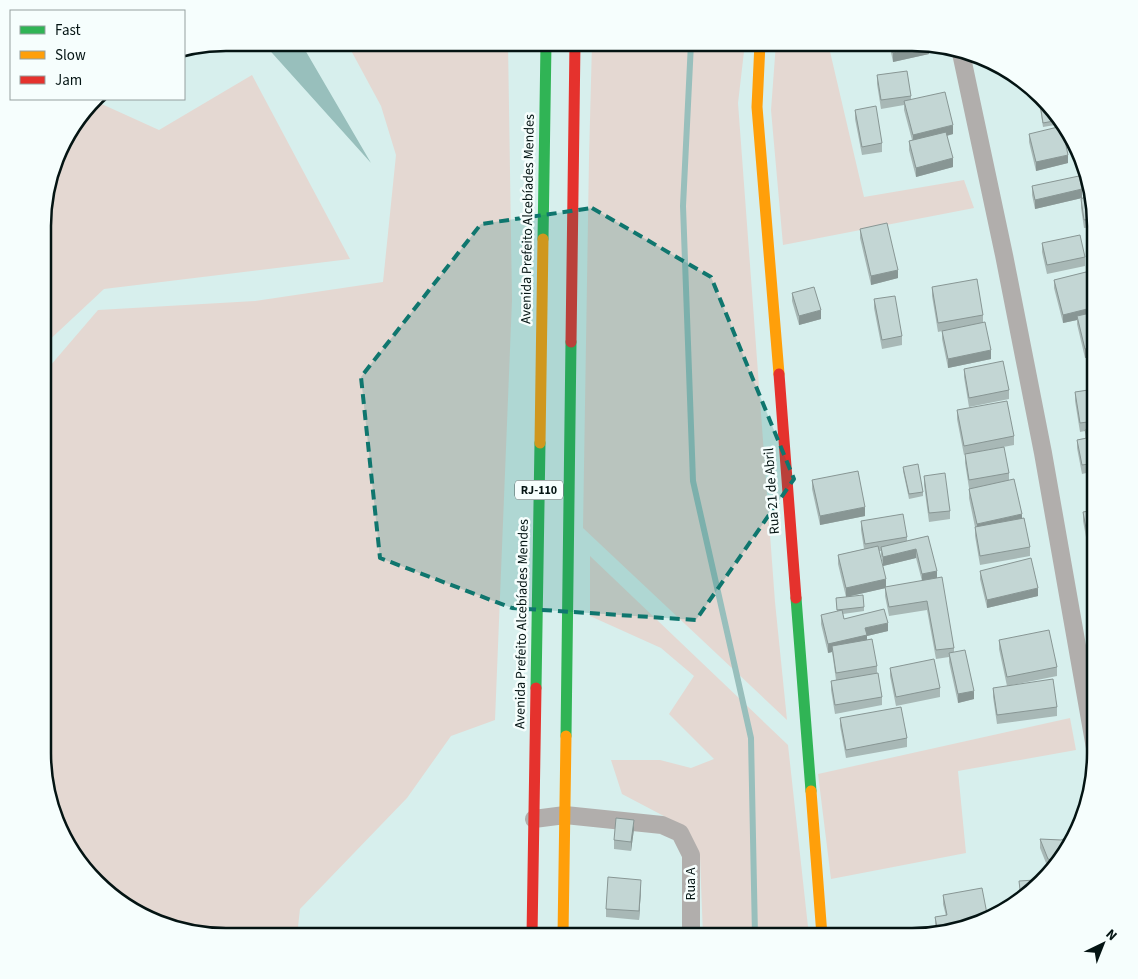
<svg xmlns="http://www.w3.org/2000/svg" width="1138" height="979" viewBox="0 0 1138 979" font-family="'Source Sans 3',sans-serif">
  <style>
    .green { fill: #e4d8d2 }
    .water { fill: #98bfbc }
    .lines { fill: none; stroke-linecap: round; stroke-linejoin: round }
    .stream { stroke: #98bfbc; stroke-width: 6 }
    .street { stroke: #b1aeac; stroke-width: 18 }
    .fast { stroke: #30b455; stroke-width: 11 }
    .slow { stroke: #ff9f0a; stroke-width: 11 }
    .jam { stroke: #e5322d; stroke-width: 11 }
    .wall { fill: #a8b8b6; fill-rule: evenodd }
    .shaded-wall { fill: #889694 }
    .building { fill: #c3d6d4; stroke: #889694 }
    .marked { fill: #0f766e; fill-opacity: 0.2; stroke: #0f766e; stroke-width: 4; stroke-dasharray: 10 6; stroke-linejoin: round }
    .labels { text-anchor: middle; dominant-baseline: central; stroke-width: 5; stroke-linejoin: round; paint-order: stroke }
    .shield { fill: #f6fefd; stroke: #4d5a59; stroke-width: 1 }
    .shield-label { font-size: 12px; font-weight: bold; fill: #041413 }
    .street-label { font-size: 14px; fill: #041413; stroke: #f6fefd }
    .rim { fill: none; stroke: #041413; stroke-width: 2.5 }
  </style>
  <rect width="100%" height="100%" fill="#d7efed"/>
  <!-- green -->
  <path class="green" d="M347,43H508L512,300L495,720L451,736L407,798L300,909L297,936H227L156,922L96,882L57,823L43,765L44,373L98,310L255,301L383,282L396,155L381,106Z
    M592,43H745L738,103L775,602L787,720L583,528L589,158Z
    M776,43H828L864,197L964,180L974,208L783,245L771,110Z
    M252,75L350,259L104,289L44,345V202L67,135L95,101L159,130Z
    M590,556L788,745L809,936H703L700,857L679,824L622,794L611,760H660L691,768L714,759L669,714L694,676L661,648L590,616Z
    M1070,718L1076,750L958,771L966,853L831,879L818,774Z"/>
  <!-- water -->
  <path class="water" d="M261,43H301L371,163L264,44Z"/>
  <g class="lines">
    <!-- stream -->
    <path class="stream" d="M691,43L683,206L693,481L751,738L755,936"/>
    <!-- street -->
    <path class="street" d="M961,53L1004,255L1043,453L1095,748
      M534,819L565,815L662,825L680,833L691,855V936"/>
    <!-- fast -->
    <path class="fast" d="M543,239L546,43
      M796,598L811,791
      M536,688L540,443
      M566,736L571,342"/>
    <!-- slow -->
    <path class="slow" d="M760,43L757,107L779,374
      M540,443L543,239
      M811,791L822,936
      M563,936L566,736"/>
    <!-- jam -->
    <path class="jam" d="M571,342L575,43
      M779,374L796,598
      M532,936L536,688"/>
  </g>
  <!-- wall -->
  <path class="wall" d="M889,43H924L929,54L893,62Z
    M877,75L911,96V100L953,134L947,136L953,167L916,177L909,150V141L912,140L904,110V105L881,109L877,84Z
    M1039,97H1042L1061,124L1043,127L1039,102Z
    M855,110L882,143V152L862,155L855,119Z
    M1029,134L1068,163L1036,171L1029,142Z
    M1077,151H1078L1088,187L1082,188V198L1095,214V227L1084,228L1081,208V199L1082,198L1035,209L1032,195V186L1080,179L1077,160Z
    M860,229L898,278L871,285L860,238Z
    M1042,243L1085,257V266L1047,274L1042,252Z
    M1054,280L1095,293V355L1085,358L1077,324V320L1063,323L1054,288Z
    M932,287L983,315V322L991,359L948,368L942,339V331L938,332L932,296Z
    M792,293L821,319L799,325L792,301Z
    M874,299L902,336V345L882,349L874,308Z
    M964,369L1009,390V399L969,407L964,377Z
    M1095,389V471L1082,474L1077,448V440L1085,438V431L1080,432L1075,401V392Z
    M957,410L1014,436V445L971,453L1009,473V480L1022,519L1030,547V556L980,565L975,536V527L969,498V488L965,463V454L964,455L957,419Z
    M903,467L923,492V496L909,499L903,471Z
    M924,476L950,511V519L929,522L924,485Z
    M812,480L865,516L820,525L812,489Z
    M1095,510V546L1088,548L1083,521V512Z
    M861,521L907,537V541L928,536L937,578L954,648V652L974,699L958,703L949,662V657L936,659L927,610L889,616L885,596V588L851,596L864,607V611L843,614L844,619L888,631L867,636V640L877,666V673L882,697V705L835,714L831,690V681L836,680L832,652L828,653L821,624V615L837,612L836,598L846,597L838,564V555L864,549L861,530ZM879,551H881V555L883,566L916,558L922,581L886,587Z
    M980,571L1038,596L987,608L980,579Z
    M999,640L1057,667V676L1007,686L999,649Z
    M890,668L940,688V697L896,706L890,676Z
    M993,688L1057,707V716L997,724L993,697Z
    M840,718L907,738V747L846,758L840,726Z
    M634,829L631,851L614,849V840Z
    M1073,835L1051,868H1048L1040,848V839L1061,840Z
    M641,889L639,920L606,917V909Z
    M943,895L988,919L937,933L935,926V917L946,916L943,904Z"/>
  <!-- shaded-wall -->
  <path class="shaded-wall" d="M929,45V54L893,62V53Z
    M953,125V134L913,144V135Z
    M1068,155V163L1036,171V162Z
    M953,158V167L916,177V168Z
    M1082,189V198L1035,209V200Z
    M898,270V278L871,285V276Z
    M1095,307V316H1077V320L1063,323V315Z
    M821,310V319L799,325V316Z
    M1095,347V355L1085,358V349Z
    M991,350V359L948,368V359Z
    M865,507V516L820,525V516Z
    M1022,514V523L977,533V524Z
    M916,549V558L883,566V557Z
    M937,571V580L922,583V574Z
    M886,579V588L846,597V588Z
    M1038,588V596L987,608V600Z
    M888,623V631L867,636V644L832,646V652L828,653V644L865,628Z
    M974,691V699L958,703V694Z
    M634,820V829L631,851V842Z
    M641,880V889L639,920V911Z"/>
  <!-- building -->
  <path class="building" d="M891,43H924L929,44V45L893,53Z
    M907,71L911,96L881,100L877,75Z
    M945,92L953,125L913,135L904,101Z
    M1039,97H1042L1059,120L1043,123Z
    M876,106L882,143L862,147L855,110Z
    M1062,126L1068,155L1036,162L1029,134Z
    M946,132L953,158L916,168L909,141Z
    M1077,151H1078L1085,178L1081,179Z
    M1079,176L1082,189L1035,200L1032,186Z
    M1090,194L1095,214V218L1084,220L1081,199Z
    M887,223L898,270L871,276L860,229Z
    M1080,235L1085,257L1047,265L1042,243Z
    M1090,271L1095,293V307L1063,315L1054,280Z
    M977,279L983,315L938,323L932,287Z
    M814,287L821,310L799,316L792,293Z
    M895,296L902,336L882,340L874,299Z
    M1095,312V347L1085,349L1077,316Z
    M985,322L991,350L948,359L942,331Z
    M1003,361L1009,390L969,398L964,369Z
    M1095,389V421L1080,423L1075,392Z
    M1007,401L1014,436L964,446L957,410Z
    M1095,428V463L1082,465L1077,440L1087,438L1085,430Z
    M1004,447L1009,473L969,480L965,454Z
    M918,464L923,492L909,494L903,467Z
    M858,471L865,507L820,516L812,480Z
    M945,473L950,511L929,513L924,476Z
    M1014,479L1022,514L977,524L969,489Z
    M1095,510V538L1088,539L1083,512Z
    M903,514L907,537L865,544L861,521Z
    M1024,518L1030,547L980,556L975,527Z
    M928,536L937,571L922,574L916,549L883,557L881,547Z
    M878,546L886,579L846,588L838,555Z
    M1031,558L1038,588L987,600L980,571Z
    M942,577L954,648L936,650L927,601L889,607L885,587Z
    M863,595L864,607L837,610L836,598Z
    M884,609L888,623L865,628L867,635L828,644L821,615L842,610L844,619Z
    M1049,630L1057,667L1007,677L999,640Z
    M872,639L877,666L836,673L832,646Z
    M965,650L974,691L958,694L949,653Z
    M934,659L940,688L896,697L890,668Z
    M878,673L882,697L835,705L831,681Z
    M1053,679L1057,707L997,715L993,688Z
    M901,707L907,738L846,750L840,718Z
    M616,818L634,820L631,842L614,840Z
    M1073,835L1056,861L1048,859L1040,839L1061,840Z
    M1046,876L1041,883L1021,898L1019,881L1035,880Z
    M608,877L641,880L639,911L606,909Z
    M982,888L988,919L938,932L935,917L947,915L943,895Z"/>
  <!-- marked area -->
  <path class="marked" d="M592,208L711,277L794,479L696,620L512,608L380,558L361,377L481,224Z"/>
  <g class="labels">
    <!-- shield labels -->
    <rect class="shield" x="515" y="480.5" width="48" height="19" rx="4"/>
    <g class="shield-label">
      <text x="539" y="490">RJ-110</text>
    </g>
    <!-- street labels -->
    <g class="street-label">
      <text transform="translate(528 219) rotate(-89)">Avenida Prefeito Alcebíades Mendes</text>
      <text transform="translate(772 491) rotate(-94)">Rua 21 de Abril</text>
      <text transform="translate(522 624) rotate(-89)">Avenida Prefeito Alcebíades Mendes</text>
      <text transform="translate(691 884) rotate(-90)">Rua A</text>
    </g>
  </g>
  <!-- crop -->
  <path d="M0 0H1138V979H0ZM226 51H912A175 175 0 0 1 1087 226V753A175 175 0 0 1 912 928H226A175 175 0 0 1 51 753V226A175 175 0 0 1 226 51Z" fill="#f6fefd" fill-rule="evenodd"/>
  <path class="rim" d="M226 51H912A175 175 0 0 1 1087 226V753A175 175 0 0 1 912 928H226A175 175 0 0 1 51 753V226A175 175 0 0 1 226 51Z"/>
  <!-- legend -->
  <rect x="10" y="10" width="175" height="90" fill="#f6fefd" stroke="#95a09f"/>
  <rect x="20" y="26" width="25" height="8" fill="#30b455" stroke="#95a09f"/>
  <text x="55" y="35" font-size="15" fill="#041413">Fast</text>
  <rect x="20" y="51" width="25" height="8" fill="#ff9f0a" stroke="#95a09f"/>
  <text x="55" y="60" font-size="15" fill="#041413">Slow</text>
  <rect x="20" y="76" width="25" height="8" fill="#e5322d" stroke="#95a09f"/>
  <text x="55" y="85" font-size="15" fill="#041413">Jam</text>
  <!-- north arrow -->
  <g transform="translate(1103 944) rotate(43)" stroke="#f6fefd" stroke-width="4" paint-order="stroke">
  <path d="M0-4L9 19L0 12L-9 19Z" fill="#041413"/>
  <text y="-8" font-size="14" font-weight="bold" text-anchor="middle" fill="#041413">N</text>
  </g>
</svg>
